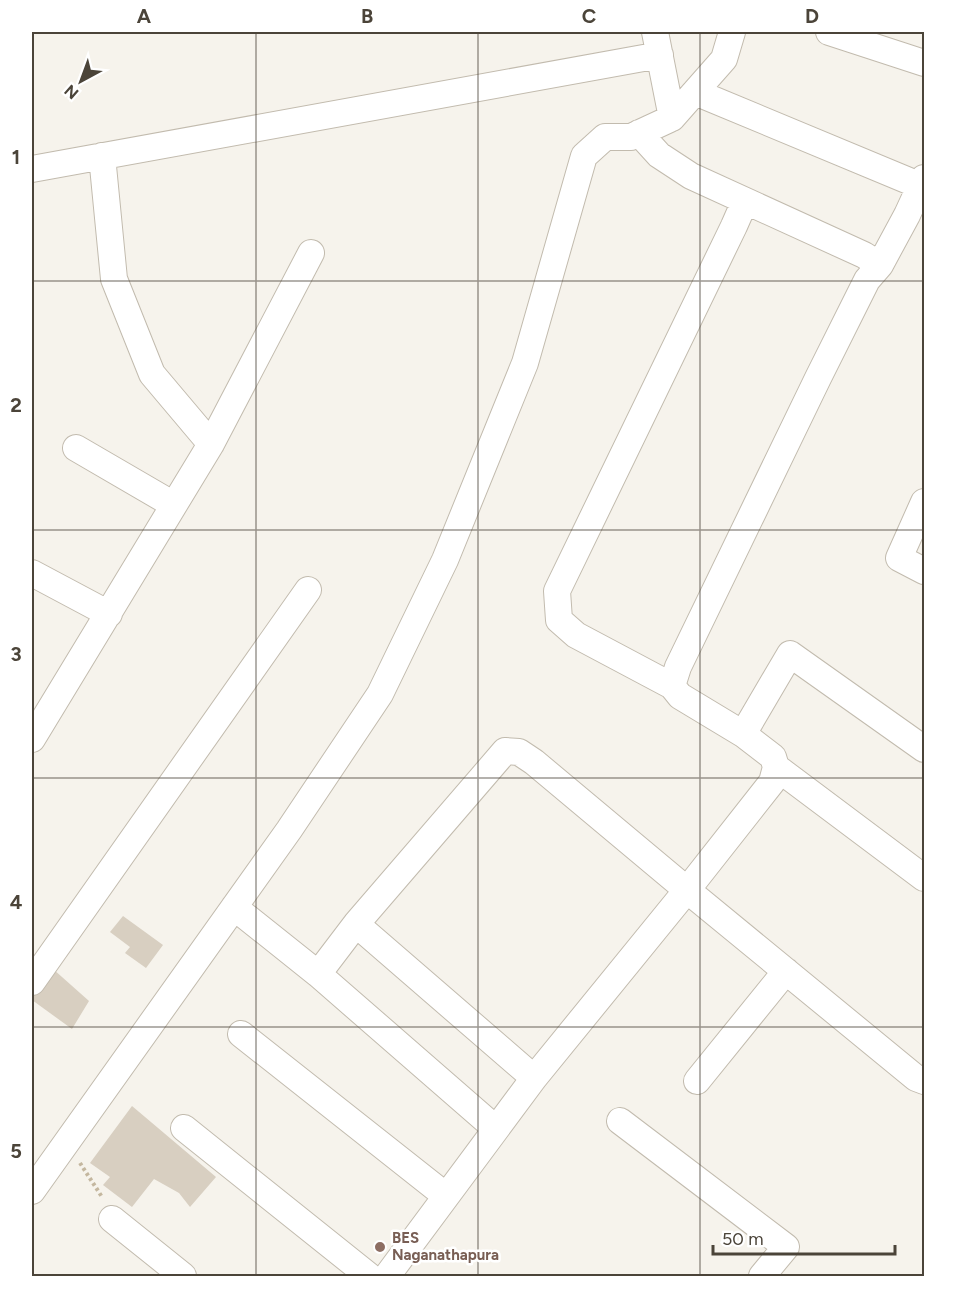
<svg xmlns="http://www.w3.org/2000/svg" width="956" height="1308" viewBox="0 0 956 1308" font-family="Figtree,sans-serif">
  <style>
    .building { fill: #d8cfc1 }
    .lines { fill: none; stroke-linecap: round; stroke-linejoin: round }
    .minor-casing { stroke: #c2bbae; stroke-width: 28 }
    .path { stroke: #c4b79f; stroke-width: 4; stroke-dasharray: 3 3; stroke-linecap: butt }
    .minor { stroke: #fff; stroke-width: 26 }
    .grid { fill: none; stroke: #4b4439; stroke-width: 1.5; stroke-opacity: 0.55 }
    .education-dot { fill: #8d6e63; stroke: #fff; stroke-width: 2 }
    .labels { text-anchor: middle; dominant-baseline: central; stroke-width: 5; stroke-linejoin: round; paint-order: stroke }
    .education-label { font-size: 15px; font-weight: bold; fill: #785e54; stroke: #fff; text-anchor: start }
    .neatline { fill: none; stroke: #4b4439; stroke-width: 2 }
    .grid-label { font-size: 20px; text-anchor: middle; font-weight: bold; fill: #4b4439 }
  </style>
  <rect width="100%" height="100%" fill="#f6f3ec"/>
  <!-- building -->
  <path class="building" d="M123,916L163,945L146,968L125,953L130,947L110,932Z
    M53,969L89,1001L72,1029L32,1000V995Z
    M132,1106L216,1177L190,1207L179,1193L154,1179L132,1207L103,1185L110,1177L90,1163Z"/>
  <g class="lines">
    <defs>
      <path id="minor" d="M655,32L672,118
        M829,32L924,63
        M695,92L921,186
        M102,156L114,279L152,374L211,444
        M32,169L660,55
        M880,265L907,215L924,178
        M76,448L174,505
        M924,502L899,558L924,571
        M32,573L109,614
        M672,686L576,635L559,620L557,591L734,226L745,201
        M743,734L790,654L924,749
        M32,739L211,444L311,253
        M776,767L924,878
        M234,907L318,974L496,1129
        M356,924L505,751L519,752L534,762L687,890L916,1078L924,1081
        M318,974L356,924L534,1078
        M32,982L308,590
        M241,1034L446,1196
        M697,1081L786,971
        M620,1121L786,1247L762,1276
        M184,1128L369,1276
        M32,1191L289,830L380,694L445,560L525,363L584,156L605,137H631L672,118L724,59L732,32
        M112,1219L183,1276
        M387,1276L534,1078L687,890L772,782L776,767L773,757L743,734L680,696L672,686L678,667L818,378L867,280L880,265L864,255L691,176L659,155L639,133"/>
    </defs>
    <!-- minor casing -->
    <use href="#minor" class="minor-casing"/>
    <!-- path -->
    <path class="path" d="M80,1163L102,1197"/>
    <!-- minor -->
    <use href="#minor" class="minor"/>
  </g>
  <!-- grid -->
  <path class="grid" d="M256,32V1276M478,32V1276M700,32V1276M32,281H924M32,530H924M32,778H924M32,1027H924"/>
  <!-- markers -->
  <circle class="education-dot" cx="380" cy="1247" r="6"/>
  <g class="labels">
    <!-- education labels -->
    <g class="education-label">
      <text x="392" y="1238">BES<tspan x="392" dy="17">Naganathapura</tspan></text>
    </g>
  </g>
  <!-- border -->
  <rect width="956" height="1308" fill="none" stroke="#ffffff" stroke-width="66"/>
  <!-- north arrow -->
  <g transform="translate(81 81) rotate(221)" stroke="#ffffff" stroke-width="4.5" paint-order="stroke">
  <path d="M0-4.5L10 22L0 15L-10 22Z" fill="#4b4439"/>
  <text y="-9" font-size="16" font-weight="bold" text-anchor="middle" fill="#4b4439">N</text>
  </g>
  <!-- scale -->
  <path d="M713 1245v9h182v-9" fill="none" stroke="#4b4439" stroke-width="3"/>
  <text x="722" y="1245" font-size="18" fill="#4b4439" stroke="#ffffff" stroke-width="4.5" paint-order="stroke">50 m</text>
  <rect x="33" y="33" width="890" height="1242" class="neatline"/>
  <g class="grid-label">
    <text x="144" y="23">A</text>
    <text x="367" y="23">B</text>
    <text x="589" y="23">C</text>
    <text x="812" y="23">D</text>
    <text x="16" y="164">1</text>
    <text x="16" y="412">2</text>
    <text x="16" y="661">3</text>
    <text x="16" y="909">4</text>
    <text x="16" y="1158">5</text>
  </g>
</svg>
